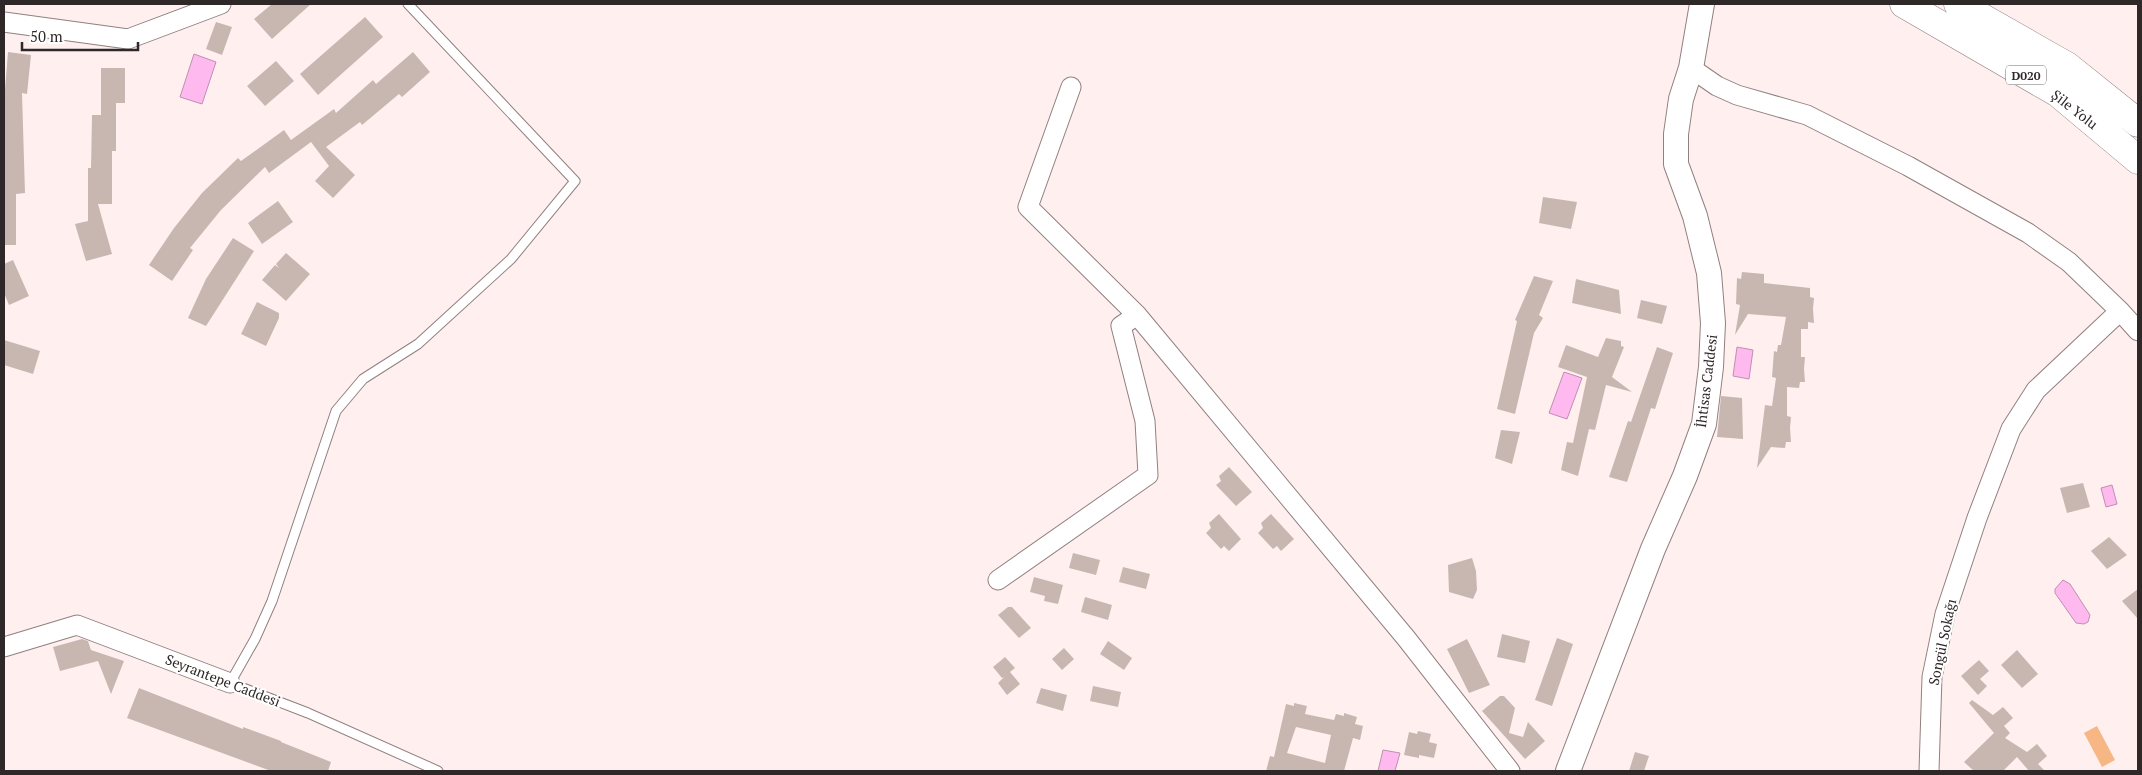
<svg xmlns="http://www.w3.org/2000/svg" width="2142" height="775" viewBox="0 0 2142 775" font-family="'PT Serif',serif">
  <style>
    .green { fill: #f7b784 }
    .water { fill: #febaee; stroke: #c08eb3 }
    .building { fill: #c8b7b1; fill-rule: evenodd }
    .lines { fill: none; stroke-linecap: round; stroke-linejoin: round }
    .service-casing { stroke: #918080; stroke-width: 11 }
    .minor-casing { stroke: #918080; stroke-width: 21 }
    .tertiary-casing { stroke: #918080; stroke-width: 26 }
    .trunk-casing { stroke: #918080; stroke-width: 29 }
    .service { stroke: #fff; stroke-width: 9 }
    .minor { stroke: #fff; stroke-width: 19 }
    .tertiary { stroke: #fff; stroke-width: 24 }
    .trunk { stroke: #fff; stroke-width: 28 }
    .labels { text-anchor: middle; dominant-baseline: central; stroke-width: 4.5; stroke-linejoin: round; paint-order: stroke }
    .shield { fill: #fff; stroke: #6d6868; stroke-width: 1 }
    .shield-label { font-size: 12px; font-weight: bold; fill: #2f2828 }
    .street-label { font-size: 14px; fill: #2f2828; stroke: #fff }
  </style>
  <rect width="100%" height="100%" fill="#ffefef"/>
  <!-- green -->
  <path class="green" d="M2097,726L2115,760L2102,767L2084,733Z"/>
  <!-- water -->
  <path class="water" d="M194,54L216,62L202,104L180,97Z
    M1737,347L1753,350L1749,379L1733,376Z
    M1564,372L1582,378L1567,419L1549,413Z
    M2112,485L2117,504L2106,507L2101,488Z
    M2063,580L2070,584L2090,615L2088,622L2084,624L2076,623L2055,593V589Z
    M1383,750L1400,753L1395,771H1378Z"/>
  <!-- building -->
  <path class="building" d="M272,4H311L272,39L254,19Z
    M365,17L383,37L318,95L300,74Z
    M216,22L232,27L222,55L206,49Z
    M8,52L31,55L27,94L22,93L25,193L16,194V245H4V102Z
    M413,52L430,72L402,97L399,94L362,125L360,122L326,147L355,175L333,198L315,181L329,166L311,142L269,173L265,167L221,210L190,248L193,250L172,281L149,265L174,228L202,193L238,158L241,161L284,130L291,140L334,109L336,113L373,80L376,84Z
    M276,61L294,81L265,106L247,86Z
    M101,68H125V103H116V151H112V204H98L112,254L86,261L75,224L88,221V168H91L92,115H101Z
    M1543,197L1577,202L1571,229L1539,223Z
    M278,201L293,222L262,244L248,223Z
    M233,238L254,251L206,326L188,318L206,279Z
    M286,253L310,274L286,301L262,280L275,265L279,268L276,264Z
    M13,260L29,296L9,305L4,293V264Z
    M1742,272L1764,274V283L1810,288V297L1814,298L1813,309L1814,323L1808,322V329H1801V357H1805L1804,369L1805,382H1800L1799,388L1787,387V416L1791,417L1790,428L1791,442H1786L1785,448L1771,447L1757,468L1765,405L1772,406L1776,378L1772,377L1774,351L1777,352L1778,345H1781L1786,317L1748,314L1735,335L1740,305L1736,304L1737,278L1741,279Z
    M1534,276L1553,281L1539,315L1543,318L1534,333L1515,414L1497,409L1517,321L1515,320Z
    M1576,279L1619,290L1621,314L1572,303Z
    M1641,300L1667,306L1662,324L1637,318Z
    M257,302L279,313V318L266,346L241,334Z
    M1606,338L1621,341V346L1624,347L1612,377L1632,392L1606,385L1595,430L1589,429L1578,476L1561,470L1567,442L1573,443L1587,377L1558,367L1566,345L1598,357Z
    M4,340L40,351L33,374L4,365Z
    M1657,347L1673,353L1655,409L1651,408L1627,482L1609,477L1628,421L1631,422Z
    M1721,396L1742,398L1743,439L1717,437Z
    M1501,430L1520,432L1512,464L1495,458Z
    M1229,467L1252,492L1236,506L1216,485L1221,481L1219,476Z
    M2083,483L2090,507L2067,513L2060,488Z
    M1219,514L1241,539L1229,551L1224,546L1221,549L1206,533L1211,528L1209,523Z
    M1271,514L1294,539L1281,551L1277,546L1273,549L1258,533L1263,528L1261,523Z
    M2109,537L2127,555L2107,569L2091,551Z
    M1073,553L1100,560L1096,575L1069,568Z
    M1472,558L1476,571L1477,590L1473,599L1449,592L1448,565Z
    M1123,567L1150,574L1146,589L1119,582Z
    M1034,577L1063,585L1058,604L1044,601L1045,596L1030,592Z
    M2138,589V619L2122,601Z
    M1085,597L1112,605L1108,620L1081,612Z
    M1008,607H1012L1031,628L1019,638L998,615Z
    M1502,634L1530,641L1525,663L1497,657Z
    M1557,638L1573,644L1552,706L1535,700Z
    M82,639L88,641L91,650L124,661L111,694L98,661L60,671L53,647Z
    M1467,639L1490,685L1469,693L1447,649Z
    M1108,641L1132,658L1124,670L1100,654Z
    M1064,648L1074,659L1062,670L1052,659Z
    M2017,650L2038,674L2022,688L2001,665Z
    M1005,657L1015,668L1010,672L1020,684L1007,695L998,683L1004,677L1002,678L993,667Z
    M1979,660L1989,671L1980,679L1987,686L1978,695L1961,676Z
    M1093,686L1121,692L1118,707L1090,701Z
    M139,688L243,729V727L281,741V742L331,762L328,771H271L127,718Z
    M1041,688L1067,695L1063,711L1036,703Z
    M1500,696H1504L1515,708L1509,733L1523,737L1528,722L1545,741L1525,759L1482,711Z
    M1972,700L1993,715L2003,707L2013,718L2004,726L2010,733L2005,738L2027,752L2037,744L2047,756L2038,764L2045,771H2029L2017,757L2003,771H1974L1964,762L1994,733L1969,703Z
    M1294,703L1307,706L1305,714L1334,720L1336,714L1344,716V713L1357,717L1355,724L1363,726L1360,740L1353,738L1344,771H1266L1270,756L1274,757L1286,704L1294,706ZM1296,727L1331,735L1325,763L1287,753Z
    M1418,731L1431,734L1429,742L1437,744L1434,758L1419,755V758L1404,755L1409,732L1417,734Z
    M1635,752L1649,756L1644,771H1629Z"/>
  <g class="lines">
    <defs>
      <path id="service" d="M408,4L575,181L511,259L418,344L363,379L336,411L272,601L255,639L230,683L308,713L438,771"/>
      <path id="minor" d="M4,22L128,39L221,4
        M1691,68L1717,86L1737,95L1807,115L1908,166L2028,233L2069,262L2120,311L2138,331
        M1071,87L1028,207L1137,315L1406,638L1510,771
        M998,580L1148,475L1145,421L1121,326L1137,315
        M4,647L77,625L230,683
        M1929,771L1932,677L1945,614L1977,518L2011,429L2036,390L2120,311"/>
      <path id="tertiary" d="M1568,771L1653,549L1685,476L1704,424L1711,367L1713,323L1709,273L1695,216L1676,164V134L1681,99L1691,68L1702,4"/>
      <path id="trunk" d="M1904,4L2058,93L2138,160
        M1958,4L2067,66L2138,123"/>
    </defs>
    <!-- service casing -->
    <use href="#service" class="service-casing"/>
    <!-- minor casing -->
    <use href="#minor" class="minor-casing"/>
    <!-- tertiary casing -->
    <use href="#tertiary" class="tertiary-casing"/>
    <!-- trunk casing -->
    <use href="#trunk" class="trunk-casing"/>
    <!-- service -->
    <use href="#service" class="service"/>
    <!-- minor -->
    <use href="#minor" class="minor"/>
    <!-- tertiary -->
    <use href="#tertiary" class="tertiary"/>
    <!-- trunk -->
    <use href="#trunk" class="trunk"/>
  </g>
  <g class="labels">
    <!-- shield labels -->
    <rect class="shield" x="2006" y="65.5" width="40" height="19" rx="4"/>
    <g class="shield-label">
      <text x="2026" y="75">D020</text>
    </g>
    <!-- street labels -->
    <g class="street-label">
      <text transform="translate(2075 109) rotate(38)">Şile Yolu</text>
      <text transform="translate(1706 381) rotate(-83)">İhtisas Caddesi</text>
      <text transform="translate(1942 642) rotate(-78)">Songül Sokağı</text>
      <text transform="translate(223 680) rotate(21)">Seyrantepe Caddesi</text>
    </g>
  </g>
  <!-- border -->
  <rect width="2142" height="775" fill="none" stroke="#2f2828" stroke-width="10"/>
  <!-- scale -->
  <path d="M22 42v8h116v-8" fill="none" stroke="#2f2828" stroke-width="2.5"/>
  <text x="30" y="42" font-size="15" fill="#2f2828" stroke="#ffffff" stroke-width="4" paint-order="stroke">50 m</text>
</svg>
